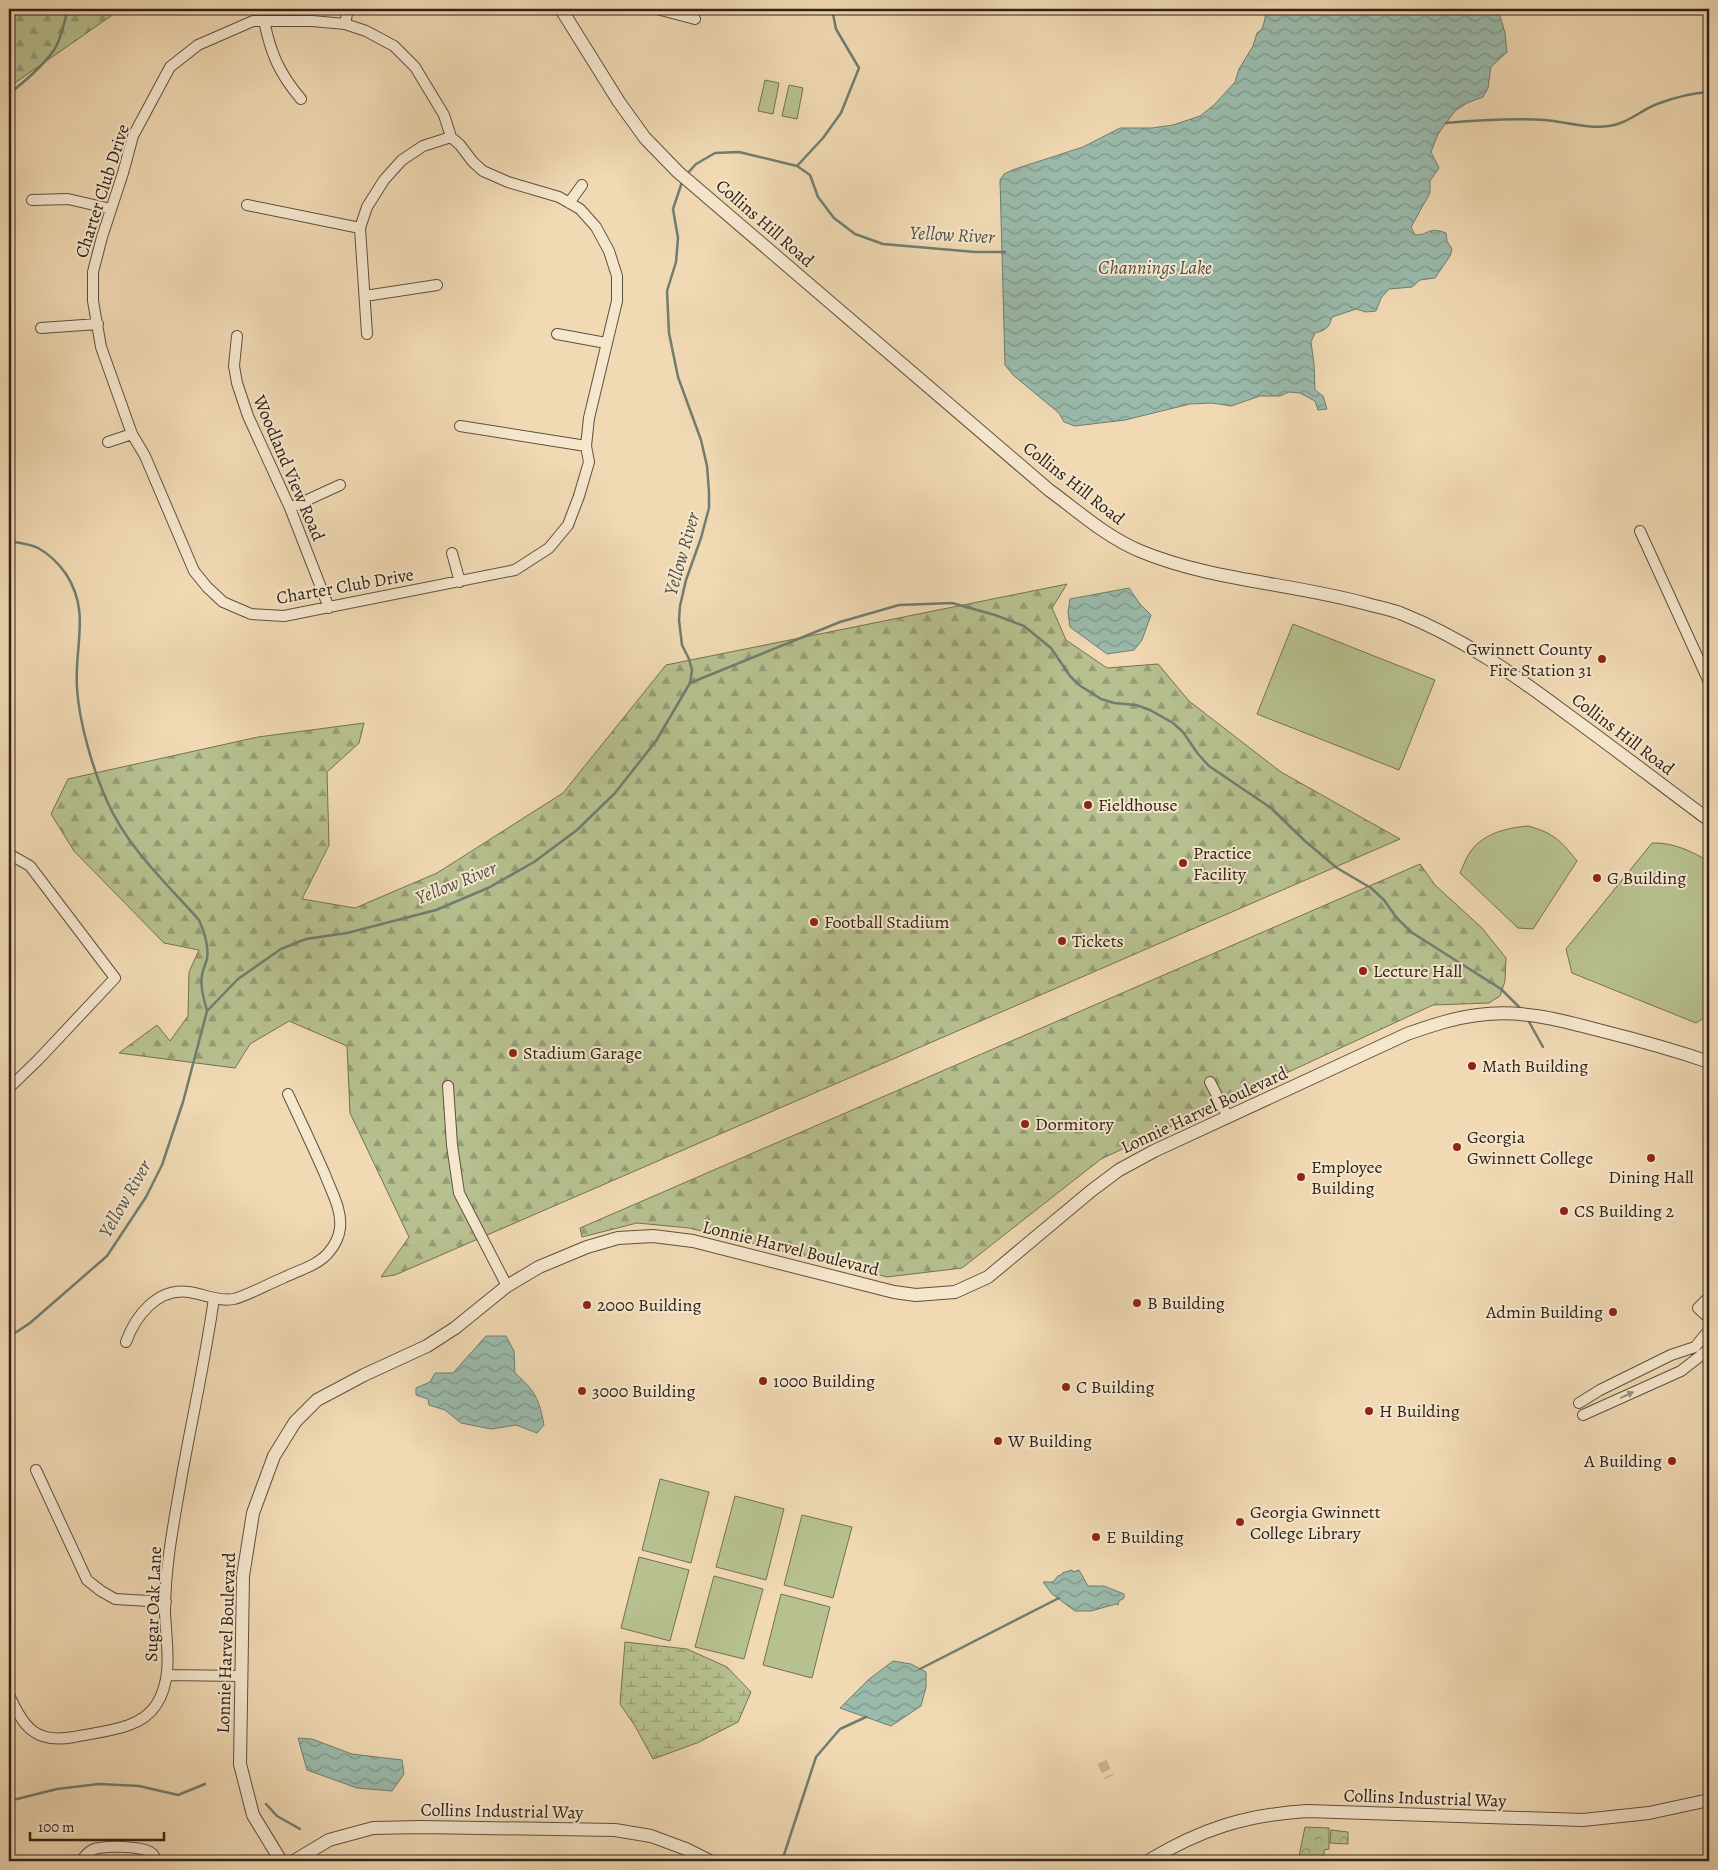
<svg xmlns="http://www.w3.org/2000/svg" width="1718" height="1870" viewBox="0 0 1718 1870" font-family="Alegreya,serif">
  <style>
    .forest { fill: url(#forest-firs); stroke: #747153 }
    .wetland { fill: url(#wetland-marsh); stroke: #747153 }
    .park { fill: url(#park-crowns); stroke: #747153 }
    .garden { fill: #b7c08f; stroke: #747153 }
    .water { fill: url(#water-waves); stroke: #707d70 }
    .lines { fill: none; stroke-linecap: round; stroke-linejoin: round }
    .stream { stroke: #707d70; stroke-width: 2.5 }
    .minor-tunnel { stroke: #cab494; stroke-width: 10; stroke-dasharray: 10 5; stroke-linecap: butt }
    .minor-casing { stroke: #60503e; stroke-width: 12 }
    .tertiary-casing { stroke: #60503e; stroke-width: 14 }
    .minor { stroke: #f5e6ce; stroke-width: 10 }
    .tertiary { stroke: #f5e6ce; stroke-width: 12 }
    .oneway { fill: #9c8e7c }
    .poi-dot { fill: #8f2418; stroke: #f5e6ce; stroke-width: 2 }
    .labels { text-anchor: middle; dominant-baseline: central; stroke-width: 4; stroke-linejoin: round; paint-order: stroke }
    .street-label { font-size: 18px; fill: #302217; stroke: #f5e6ce }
    .poi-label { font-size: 18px; fill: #302217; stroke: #f5e6ce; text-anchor: start }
    .water-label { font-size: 19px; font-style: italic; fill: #505043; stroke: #f5e6ce }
  </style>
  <defs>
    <pattern id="forest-firs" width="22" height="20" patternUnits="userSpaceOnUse" patternTransform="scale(1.25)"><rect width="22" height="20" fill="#b7c08f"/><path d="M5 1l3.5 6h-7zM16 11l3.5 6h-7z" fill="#959c74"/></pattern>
    <pattern id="wetland-marsh" width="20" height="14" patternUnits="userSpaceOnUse" patternTransform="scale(1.25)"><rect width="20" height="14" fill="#b7c08f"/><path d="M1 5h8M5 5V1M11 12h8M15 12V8" fill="none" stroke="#959c74"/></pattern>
    <pattern id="park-crowns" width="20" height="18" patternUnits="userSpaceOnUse" patternTransform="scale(1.25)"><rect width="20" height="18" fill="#b7c08f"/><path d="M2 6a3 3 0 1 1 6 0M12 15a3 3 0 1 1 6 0" fill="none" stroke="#959c74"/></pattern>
    <pattern id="water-waves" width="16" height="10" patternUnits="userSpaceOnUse" patternTransform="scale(1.25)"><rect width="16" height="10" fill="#9abaab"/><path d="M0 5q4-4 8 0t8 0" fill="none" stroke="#7e978a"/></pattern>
  </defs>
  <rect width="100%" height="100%" fill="#f0d9b3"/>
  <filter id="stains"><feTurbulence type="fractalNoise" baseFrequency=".004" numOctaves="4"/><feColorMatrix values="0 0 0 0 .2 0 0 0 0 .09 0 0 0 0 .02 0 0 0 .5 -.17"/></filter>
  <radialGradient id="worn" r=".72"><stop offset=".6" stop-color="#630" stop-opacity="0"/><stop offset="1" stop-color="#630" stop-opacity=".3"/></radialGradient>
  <!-- forest -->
  <path class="forest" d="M9,9H121L9,87Z
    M1067,584L1052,608L1066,640L1107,668L1158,664L1189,701L1281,772L1400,839L395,1275L381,1277L409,1237L350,1113L347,1046L289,1021L250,1044L235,1068L119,1053L157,1025L170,1041L188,1016L189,972L199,950L164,943L74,851L51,814L68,779L258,737L364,723L359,743L327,772L329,845L302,899L355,908L437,873L563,793L666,665Z
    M1420,864L1435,885L1482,928L1506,958L1505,981L1500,996L1489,1003L1433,1005L1101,1159L962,1268L887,1277L689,1228L637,1223L582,1237L580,1228Z"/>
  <!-- wetland -->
  <path class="wetland" d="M625,1642L687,1649L727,1667L751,1692L738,1722L697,1743L653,1759L635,1726L620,1704Z"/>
  <!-- park -->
  <path class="park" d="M1305,1827L1329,1828V1849L1324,1850V1861H1298Z
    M1331,1830L1348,1832V1844L1330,1843Z"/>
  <!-- garden -->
  <path class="garden" d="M765,80L779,83L773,114L758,111Z
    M789,85L803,88L797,119L782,116Z
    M1293,624L1435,680L1399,770L1257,714Z
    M1528,826C1554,833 1561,841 1577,861L1533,929L1518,928L1460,873C1463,867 1466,857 1471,851C1484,833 1507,828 1528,826Z
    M1652,843C1671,842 1693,851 1709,862V1015L1696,1023L1572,973L1566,949Z
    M660,1479L709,1492L691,1563L642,1550Z
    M735,1496L784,1509L766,1580L716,1567Z
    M802,1515L852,1527L833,1598L784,1585Z
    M639,1557L689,1570L670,1641L621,1628Z
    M714,1576L763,1589L744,1659L695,1647Z
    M781,1594L830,1607L812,1678L763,1665Z"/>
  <!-- water -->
  <path class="water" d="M1266,9H1498L1505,33L1507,52L1491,67L1488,88L1483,97L1467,103L1455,111L1438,134L1431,152L1439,168L1430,181V193L1411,227L1415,235C1430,235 1428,226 1446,233L1447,241L1452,249L1450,256L1435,278L1420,280L1412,287L1389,289L1381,298L1376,311L1366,312L1356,309L1332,317C1329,328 1326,330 1315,333L1311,342L1314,364L1315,390L1323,396L1327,409L1318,410L1315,401L1300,393L1289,392L1280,396H1260L1231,406L1212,403L1190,404L1125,420L1075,426L1064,422L1059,413L1013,375L1005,365L1000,180L1004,174L1015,169L1083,147L1120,128H1152L1173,125L1200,116L1214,105L1235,82L1239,69L1253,46L1257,33L1262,29L1265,19Z
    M1129,588L1140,604L1151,615L1142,640L1134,650L1107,654L1070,627L1068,612L1070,599Z
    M486,1336H506L514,1351L515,1373C535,1391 539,1398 544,1425L537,1433L516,1425L491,1429L461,1423L445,1410L429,1405L428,1399L416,1395V1388L430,1382L435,1373H453Z
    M1072,1570L1073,1572L1079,1570L1088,1586H1104L1124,1594V1598L1119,1601L1118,1605L1116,1604L1091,1611H1075L1052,1594L1043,1582H1053L1058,1576L1063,1574L1062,1573Z
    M893,1661L911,1664L926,1672V1687L921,1706L891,1726L840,1708L868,1680Z
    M298,1738L312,1739L352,1754L402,1760L404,1774L392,1791L357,1788L307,1770Z"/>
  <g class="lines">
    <!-- stream -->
    <path class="stream" d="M1704,93L1709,97
      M9,94C25,81 42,67 54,50C62,38 64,22 68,9
      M1446,123C1479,120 1511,118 1545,120C1566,122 1588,129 1609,126C1627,124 1641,110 1657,104C1673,98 1692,93 1709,92
      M797,166L823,138L841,113L859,68L836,29L832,9
      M686,175L696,164L715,153L739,152L797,166L810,175L818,197L834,218L855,234L883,244L975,252H1005
      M9,541C18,543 30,544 38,548C49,554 59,564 66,574C91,612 74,646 77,688C79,722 93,770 107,801C127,847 166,883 199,920C205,933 209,945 207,959C205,965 203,970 202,975C200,987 204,999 207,1011
      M690,683L840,622L899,605L952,603L995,615L1024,626L1051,648L1070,676L1079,685L1101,699L1114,703L1136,705L1150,710L1173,723L1183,732L1198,754L1209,766L1271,808L1305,841L1337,868L1371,888L1384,900L1396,917L1411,932L1501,989L1521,1009
      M1528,1020L1543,1047
      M9,1337L30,1323L107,1256L146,1197L162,1165L183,1102L207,1011L238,979L281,949L306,939L347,933L436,910L488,888L534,862L577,830L615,793L656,741L690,683L692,670L689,659L682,645L679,620L680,606L686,580L701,538L709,508V492L707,466L701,440L678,377L669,333L667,291L676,262L678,238L673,209L682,182
      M920,1669L1059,1598
      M9,1801L57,1789L99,1784L139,1786L178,1795L205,1784
      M266,1804L277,1816L300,1829
      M782,1861L816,1757L840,1729L866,1717"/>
    <!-- minor-tunnel -->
    <path class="minor-tunnel" d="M1102,1762L1109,1777"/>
    <defs>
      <path id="minor" d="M657,9L695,19
        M253,21H312L345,24L366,31L394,46L415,67L444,115L451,137L460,145L473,162L483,171L508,182L559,197L580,209L596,227L609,251L617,276V301L589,418L586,446L589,462L579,496L568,525L549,548L515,570L284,616L251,614L223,602L207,587L194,571L145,456L132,434L101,347L93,301V272L102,237L123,173L133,136L170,67L198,45Z
        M264,21C271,54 279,73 301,99
        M345,24L348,9
        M32,200L68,199L111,209
        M569,203L582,185
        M247,205L360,228
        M365,296L437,285
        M41,328L98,324
        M367,334L360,228L367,207L384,180L402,160L423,146L451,137
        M557,334L606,343
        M237,336L234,366L237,383L248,416L290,508L329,608
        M460,426L586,446
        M108,442L132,434
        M290,508L340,485
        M1640,531L1709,682
        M452,553L460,582
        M9,854L30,866L115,978L38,1060L9,1088
        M1210,1082L1228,1117
        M448,1086L452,1145L459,1193L507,1286
        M1709,1297L1698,1308L1709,1318
        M126,1342C135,1317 157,1287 189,1292C203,1294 220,1302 234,1299C249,1295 268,1284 283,1278C297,1271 319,1265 329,1252C335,1245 339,1237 340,1228C342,1210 332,1193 326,1177C314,1149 301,1122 288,1094
        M1579,1403L1600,1390L1671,1355L1695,1347L1709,1330
        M1583,1415L1681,1371L1709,1349
        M36,1470L87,1580L101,1591L115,1599L166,1602
        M167,1675L241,1676
        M9,1695C24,1728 36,1744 74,1737C102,1731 140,1730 156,1705C174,1678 166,1642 165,1612C165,1571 172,1532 179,1492C190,1427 205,1363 214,1298
        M81,1861C84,1857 87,1853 92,1850C103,1845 140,1846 150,1852C154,1854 155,1857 156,1861"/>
      <path id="tertiary" d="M561,9L619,102L645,138L678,172L1049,490C1078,511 1106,537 1140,551C1212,581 1292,583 1367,604C1378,607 1389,609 1400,613C1461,637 1515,675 1567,714C1615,749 1662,785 1709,820
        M281,1861L253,1815L240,1764L243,1576L253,1513L274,1456L295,1422L317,1400L364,1375L427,1346L455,1328L507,1286L539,1267L587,1247L618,1238L653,1236L693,1241L894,1292L916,1295L955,1292L988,1277L1091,1191L1119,1170L1154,1151L1407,1034C1430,1026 1453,1018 1478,1015C1521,1009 1561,1020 1602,1031C1638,1040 1674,1050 1709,1062
        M294,1861L329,1840L373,1828L421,1827L615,1830L651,1836L686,1849L710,1861
        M1148,1861C1201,1829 1245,1815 1307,1811L1583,1820L1649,1813L1709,1800"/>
    </defs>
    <!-- minor casing -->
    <use href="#minor" class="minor-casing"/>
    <!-- tertiary casing -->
    <use href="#tertiary" class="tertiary-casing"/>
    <!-- minor -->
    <use href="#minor" class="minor"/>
    <!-- tertiary -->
    <use href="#tertiary" class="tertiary"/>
  </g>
  <!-- one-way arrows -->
  <defs><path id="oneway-solid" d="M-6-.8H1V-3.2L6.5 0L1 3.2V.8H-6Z" transform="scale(1.25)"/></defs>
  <use class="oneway" href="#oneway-solid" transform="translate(1627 1395) rotate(-25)"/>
  <!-- markers -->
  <g class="poi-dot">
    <circle cx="1602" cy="659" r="5"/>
    <circle cx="1088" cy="805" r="5"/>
    <circle cx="1183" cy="863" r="5"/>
    <circle cx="1597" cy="878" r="5"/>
    <circle cx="814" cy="922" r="5"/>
    <circle cx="1062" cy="941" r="5"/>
    <circle cx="1363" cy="971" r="5"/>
    <circle cx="513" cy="1053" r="5"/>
    <circle cx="1472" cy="1066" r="5"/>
    <circle cx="1025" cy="1124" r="5"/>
    <circle cx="1457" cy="1147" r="5"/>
    <circle cx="1651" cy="1158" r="5"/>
    <circle cx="1301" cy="1177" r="5"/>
    <circle cx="1564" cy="1211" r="5"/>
    <circle cx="1137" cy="1303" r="5"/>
    <circle cx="587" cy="1305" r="5"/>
    <circle cx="1613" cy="1312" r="5"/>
    <circle cx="763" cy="1381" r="5"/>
    <circle cx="1066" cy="1387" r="5"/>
    <circle cx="582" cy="1391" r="5"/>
    <circle cx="1369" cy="1411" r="5"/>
    <circle cx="998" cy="1441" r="5"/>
    <circle cx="1672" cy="1461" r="5"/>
    <circle cx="1240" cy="1522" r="5"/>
    <circle cx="1096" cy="1537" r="5"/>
  </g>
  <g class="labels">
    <!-- street labels -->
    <g class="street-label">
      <text transform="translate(102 191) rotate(-72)">Charter Club Drive</text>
      <text transform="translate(765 223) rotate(41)">Collins Hill Road</text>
      <text transform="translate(289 468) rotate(67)">Woodland View Road</text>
      <text transform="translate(1074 483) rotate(38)">Collins Hill Road</text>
      <text transform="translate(345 586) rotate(-10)">Charter Club Drive</text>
      <text transform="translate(1623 734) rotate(37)">Collins Hill Road</text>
      <text transform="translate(1204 1110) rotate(-25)">Lonnie Harvel Boulevard</text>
      <text transform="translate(791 1248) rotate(14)">Lonnie Harvel Boulevard</text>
      <text transform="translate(153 1604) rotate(-88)">Sugar Oak Lane</text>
      <text transform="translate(226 1643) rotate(-88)">Lonnie Harvel Boulevard</text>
      <text transform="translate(1425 1798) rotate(2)">Collins Industrial Way</text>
      <text transform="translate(502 1811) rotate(1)">Collins Industrial Way</text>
    </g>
    <!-- poi labels -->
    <g class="poi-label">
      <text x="1592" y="649" text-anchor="end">Gwinnett County<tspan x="1592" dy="21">Fire Station 31</tspan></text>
      <text x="1098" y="805">Fieldhouse</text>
      <text x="1193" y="853">Practice<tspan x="1193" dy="21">Facility</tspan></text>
      <text x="1607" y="878">G Building</text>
      <text x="824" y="922">Football Stadium</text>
      <text x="1072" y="941">Tickets</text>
      <text x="1373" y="971">Lecture Hall</text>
      <text x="523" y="1053">Stadium Garage</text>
      <text x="1482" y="1066">Math Building</text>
      <text x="1035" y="1124">Dormitory</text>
      <text x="1467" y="1137">Georgia<tspan x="1467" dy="21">Gwinnett College</tspan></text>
      <text x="1311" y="1167">Employee<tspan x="1311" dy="21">Building</tspan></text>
      <text x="1651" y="1177" text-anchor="middle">Dining Hall</text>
      <text x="1574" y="1211">CS Building 2</text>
      <text x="1147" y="1303">B Building</text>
      <text x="597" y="1305">2000 Building</text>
      <text x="1603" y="1312" text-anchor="end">Admin Building</text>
      <text x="773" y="1381">1000 Building</text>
      <text x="1076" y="1387">C Building</text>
      <text x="592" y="1391">3000 Building</text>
      <text x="1379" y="1411">H Building</text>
      <text x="1008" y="1441">W Building</text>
      <text x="1662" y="1461" text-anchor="end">A Building</text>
      <text x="1250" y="1512">Georgia Gwinnett<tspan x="1250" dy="21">College Library</tspan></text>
      <text x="1106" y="1537">E Building</text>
    </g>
    <!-- water labels -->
    <g class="water-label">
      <text transform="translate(952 235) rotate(3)">Yellow River</text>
      <text x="1155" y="268">Channings Lake</text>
      <text transform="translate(682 554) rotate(-74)">Yellow River</text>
      <text transform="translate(456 883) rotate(-22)">Yellow River</text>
      <text transform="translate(125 1199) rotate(-60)">Yellow River</text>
    </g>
  </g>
  <!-- margin -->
  <rect width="1718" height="1870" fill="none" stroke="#f0d9b3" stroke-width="30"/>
  <rect x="10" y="10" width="1698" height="1850" fill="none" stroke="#302217" stroke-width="2.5"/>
  <rect x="15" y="15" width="1688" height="1840" fill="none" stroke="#302217"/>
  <!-- scale -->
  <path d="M30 1832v8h134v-8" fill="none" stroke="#302217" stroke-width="2.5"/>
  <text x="38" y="1832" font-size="15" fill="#302217" stroke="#f5e6ce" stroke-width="4" paint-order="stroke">100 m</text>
  <rect width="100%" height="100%" filter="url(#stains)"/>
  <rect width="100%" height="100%" fill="url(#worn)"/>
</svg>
